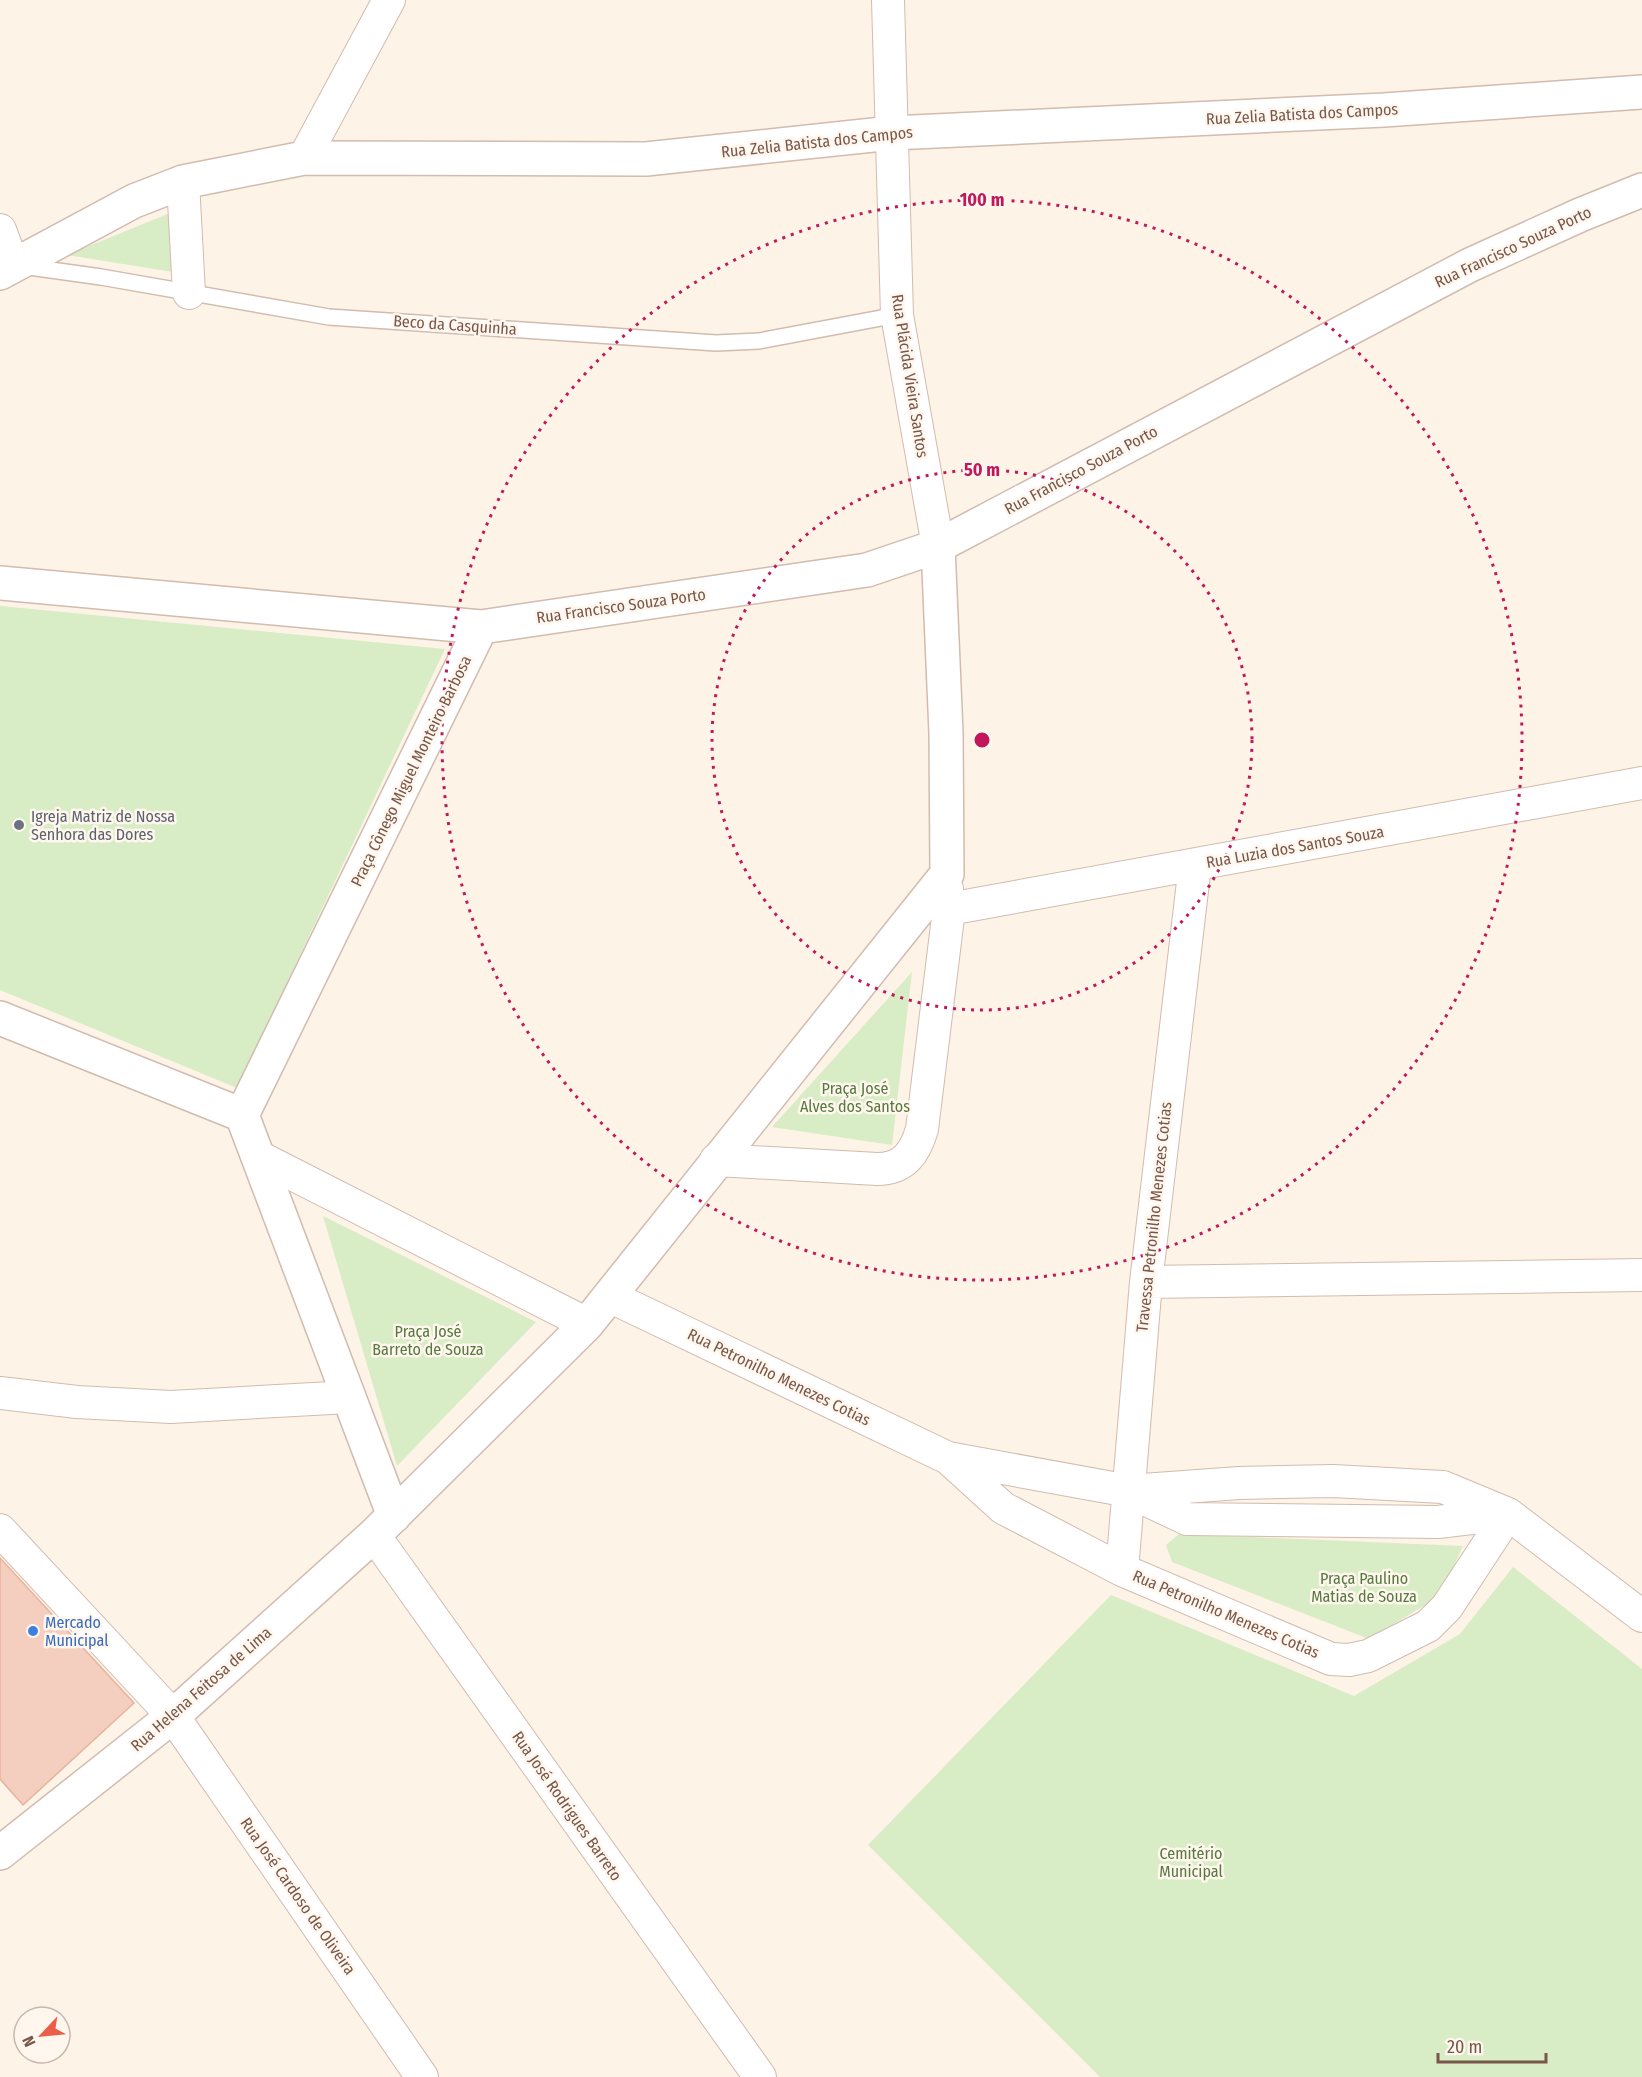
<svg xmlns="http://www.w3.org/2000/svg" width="1642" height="2077" viewBox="0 0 1642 2077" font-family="'Fira Sans Condensed',sans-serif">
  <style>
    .green { fill: #d8ecc5 }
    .building { fill: #f4cebe; stroke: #e7b39d; stroke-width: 1.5 }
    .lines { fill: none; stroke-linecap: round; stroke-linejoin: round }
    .service-casing { stroke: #d2bbaf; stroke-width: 18 }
    .minor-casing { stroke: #d2bbaf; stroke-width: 34 }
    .tertiary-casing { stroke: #d2bbaf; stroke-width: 36 }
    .service { stroke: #fff; stroke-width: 15 }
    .minor { stroke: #fff; stroke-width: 32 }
    .tertiary { stroke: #fff; stroke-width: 33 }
    .ring { fill: none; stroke: #c2185b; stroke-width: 3; stroke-dasharray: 3 6 }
    .worship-dot { fill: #6b7280; stroke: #fff7ee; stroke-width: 2 }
    .shop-dot { fill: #3f7fe0; stroke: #fff7ee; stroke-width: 2 }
    .labels { text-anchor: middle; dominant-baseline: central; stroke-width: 5; stroke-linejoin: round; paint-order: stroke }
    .street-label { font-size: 16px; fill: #78564a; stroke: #fff7ee }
    .worship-label { font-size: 16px; fill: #5b616d; stroke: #fff7ee; text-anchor: start }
    .park-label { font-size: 16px; fill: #55793f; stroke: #fff7ee }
    .shop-label { font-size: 16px; fill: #366cbe; stroke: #fff7ee; text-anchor: start }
    .centre { fill: #c2185b; stroke: #fff7ee; stroke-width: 3 }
    .ring-label { font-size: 18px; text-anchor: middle; font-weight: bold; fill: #c2185b; stroke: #fff7ee; stroke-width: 5; stroke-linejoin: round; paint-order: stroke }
  </style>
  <rect width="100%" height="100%" fill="#fdf3e7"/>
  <!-- green -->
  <path class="green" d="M170,213L173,272L67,255Z
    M0,606L445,649L237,1088L0,990Z
    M912,972L892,1145L772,1127Z
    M323,1216L536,1322L397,1466Z
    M1179,1534L1463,1546L1440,1596L1369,1639L1172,1562L1166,1545Z
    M1513,1567L1642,1669V2077H1100L868,1845L1111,1595L1354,1696L1460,1634Z"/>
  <!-- building -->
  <path class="building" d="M0,1558L134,1703L23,1805L0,1779Z"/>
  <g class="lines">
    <defs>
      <path id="service" d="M22,266L101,277L329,317L716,343L759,341L897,315"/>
      <path id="minor" d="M888,0L897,315L938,546
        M304,158L389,0
        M183,182L189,293
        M0,230L13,265
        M949,909L1642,783
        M259,1157L587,1324
        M716,1160L877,1169C904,1169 915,1153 922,1129L949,909L947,889
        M1146,1282L1642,1275
        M609,1296L948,1458L1129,1491L1239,1483L1333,1481L1443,1487L1508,1514L1642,1616
        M0,1393L77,1402L171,1407L349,1397
        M948,1458L1003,1508L1122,1570L1331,1659L1349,1660L1368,1656L1428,1626L1447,1607L1508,1514
        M1132,1493L1187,1519L1438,1522L1504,1514
        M0,1530L173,1716L422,2077
        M374,1535L760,2077
        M1122,1570L1146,1282L1195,865"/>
      <path id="tertiary" d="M0,273L134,201L183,182L304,158L646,159L892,133L1384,110L1642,92
        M0,583L481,627L867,570L938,546L1470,265L1580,215L1642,190
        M0,1018L242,1115L481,627
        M242,1115L394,1516
        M0,1853L173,1716L374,1535L587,1324L947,874L946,733L938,546"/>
    </defs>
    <!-- service casing -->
    <use href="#service" class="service-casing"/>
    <!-- minor casing -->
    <use href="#minor" class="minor-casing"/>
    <!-- tertiary casing -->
    <use href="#tertiary" class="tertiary-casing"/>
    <!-- service -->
    <use href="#service" class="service"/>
    <!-- minor -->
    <use href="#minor" class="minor"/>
    <!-- tertiary -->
    <use href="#tertiary" class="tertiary"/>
  </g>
  <!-- distance rings -->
  <g class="ring">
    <circle cx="982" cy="740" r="270"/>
    <circle cx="982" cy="740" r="540"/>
  </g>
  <!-- markers -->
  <circle class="worship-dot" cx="19" cy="825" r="6"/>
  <circle class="shop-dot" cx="33" cy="1631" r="6"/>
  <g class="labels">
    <!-- street labels -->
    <g class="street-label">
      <text transform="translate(1302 114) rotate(-3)">Rua Zelia Batista dos Campos</text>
      <text transform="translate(817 142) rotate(-6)">Rua Zelia Batista dos Campos</text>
      <text transform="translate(1513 247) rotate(-25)">Rua Francisco Souza Porto</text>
      <text transform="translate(455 325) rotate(4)">Beco da Casquinha</text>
      <text transform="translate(910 376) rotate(81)">Rua Plácida Vieira Santos</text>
      <text transform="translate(1081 470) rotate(-28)">Rua Francisco Souza Porto</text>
      <text transform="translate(621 606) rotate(-8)">Rua Francisco Souza Porto</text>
      <text transform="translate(411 771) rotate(-64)">Praça Cônego Miguel Monteiro Barbosa</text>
      <text transform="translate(1295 847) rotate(-10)">Rua Luzia dos Santos Souza</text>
      <text transform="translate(1154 1217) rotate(-84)">Travessa Petronilho Menezes Cotias</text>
      <text transform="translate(779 1377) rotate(26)">Rua Petronilho Menezes Cotias</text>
      <text transform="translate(1226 1614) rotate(23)">Rua Petronilho Menezes Cotias</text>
      <text transform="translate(201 1689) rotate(-41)">Rua Helena Feitosa de Lima</text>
      <text transform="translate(567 1806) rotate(55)">Rua José Rodrigues Barreto</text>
      <text transform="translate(298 1896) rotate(55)">Rua José Cardoso de Oliveira</text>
    </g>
    <!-- worship labels -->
    <g class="worship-label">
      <text x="31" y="816">Igreja Matriz de Nossa<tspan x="31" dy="18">Senhora das Dores</tspan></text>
    </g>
    <!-- park labels -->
    <g class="park-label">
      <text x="855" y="1088">Praça José<tspan x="855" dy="18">Alves dos Santos</tspan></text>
      <text x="428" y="1331">Praça José<tspan x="428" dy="18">Barreto de Souza</tspan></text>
      <text x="1364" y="1578">Praça Paulino<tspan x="1364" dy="18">Matias de Souza</tspan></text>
      <text x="1191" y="1853">Cemitério<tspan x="1191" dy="18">Municipal</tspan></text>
    </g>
    <!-- shop labels -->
    <g class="shop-label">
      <text x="45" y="1622">Mercado<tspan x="45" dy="18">Municipal</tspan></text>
    </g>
  </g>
  <circle cx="982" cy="740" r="9" class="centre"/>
  <g class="ring-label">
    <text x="982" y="206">100 m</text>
    <text x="982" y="476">50 m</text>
  </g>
  <!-- north arrow -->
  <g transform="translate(42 2035) rotate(244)"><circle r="28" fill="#fff7ee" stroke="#c9b7ac" stroke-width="1.5"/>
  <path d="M0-4.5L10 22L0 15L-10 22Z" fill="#eb5e49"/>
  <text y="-9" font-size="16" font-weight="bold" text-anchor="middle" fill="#78564a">N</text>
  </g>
  <!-- scale -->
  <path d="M1438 2053v9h108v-9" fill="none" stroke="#78564a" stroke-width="3"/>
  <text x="1447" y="2053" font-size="18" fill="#78564a" stroke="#fff7ee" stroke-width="4.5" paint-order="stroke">20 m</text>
</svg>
